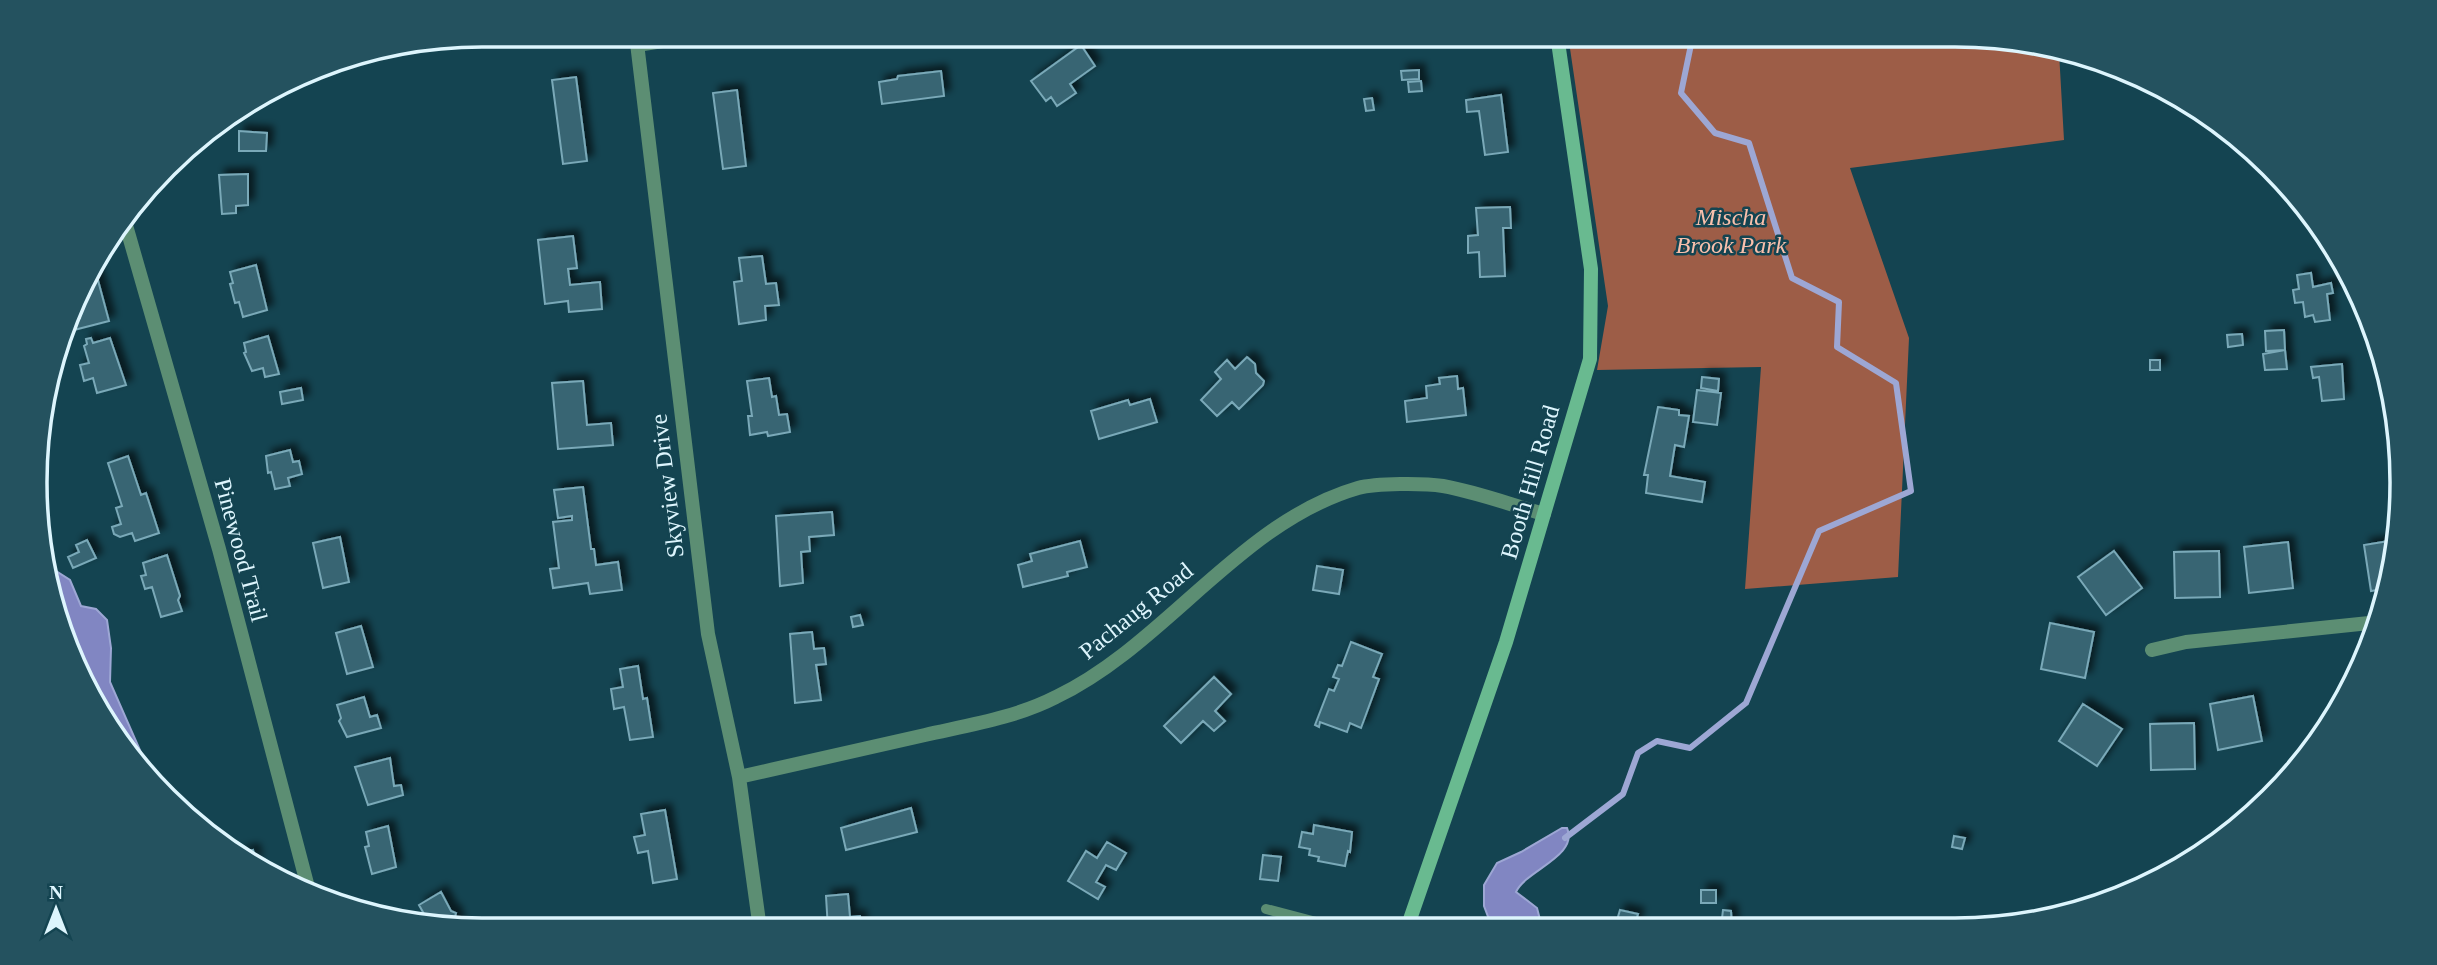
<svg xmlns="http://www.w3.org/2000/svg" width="2437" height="965" viewBox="0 0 2437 965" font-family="'Times New Roman',serif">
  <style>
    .forest { fill: #9d5d47 }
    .water { fill: #8186c2; stroke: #9da7d4; stroke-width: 2 }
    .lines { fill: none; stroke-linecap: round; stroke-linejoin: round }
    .stream { stroke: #9da7d4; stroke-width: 6 }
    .building { fill: #376573; stroke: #7aa9b8; stroke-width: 2; filter: url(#shadow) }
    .lane { stroke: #5c8e73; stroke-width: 10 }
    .street { stroke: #5c8e73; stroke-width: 14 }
    .secondary { stroke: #69ba90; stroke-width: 14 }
    .labels { text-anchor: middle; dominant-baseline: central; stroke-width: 5; stroke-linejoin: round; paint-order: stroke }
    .park-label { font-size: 24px; font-style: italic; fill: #f9c0ac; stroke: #144451 }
    .street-label { font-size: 24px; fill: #ddf5fd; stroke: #144451 }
    .rim { fill: none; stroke: #ddf5fd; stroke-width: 3.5 }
  </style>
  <defs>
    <filter id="shadow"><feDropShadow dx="6" dy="-6" stdDeviation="3.5" flood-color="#0009"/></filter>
  </defs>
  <rect width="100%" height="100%" fill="#144451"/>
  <!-- forest -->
  <path class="forest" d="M1568,35H1954L2059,52L2064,140L1850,168L1909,338L1898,577L1745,589L1761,367L1597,370L1608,306Z"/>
  <!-- water -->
  <path class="water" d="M43,542L53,569L70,580L81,606L96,609L107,620L111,648L110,682L150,773L110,731L44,570Z
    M1562,828H1567C1579,856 1526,870 1516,892L1537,908L1542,927H1492L1484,906V885L1497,863L1521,852Z"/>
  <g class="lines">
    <!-- stream -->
    <path class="stream" d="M1565,838L1623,794L1638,753L1657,741L1690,748L1746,703L1819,531L1911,491L1896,383L1837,347L1839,302L1792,278L1749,143L1715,133L1681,93L1693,35"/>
  </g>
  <!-- building -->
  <path class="building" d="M1081,45L1095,66L1070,84L1076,93L1057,106L1051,97L1046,101L1031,81Z
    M1419,70V79L1402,80L1401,71Z
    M941,71L944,96L882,104L879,82L897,79L898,76Z
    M576,77L587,161L563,164L552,80Z
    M1421,81L1422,91L1409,92L1408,82Z
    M737,90L746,166L723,169L713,93Z
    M1501,95L1508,152L1485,155L1479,111L1467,112L1466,100Z
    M1372,98L1374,110L1366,111L1364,99Z
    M239,131L267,133L266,151H239Z
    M248,174V205L236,206V213L222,214L219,175Z
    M1510,207L1511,228H1503L1505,276L1480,277L1479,252L1468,253V236L1478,235L1476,208Z
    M573,236L577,268L568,269L570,285L600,282L602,309L569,312L568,301L545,304L538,240Z
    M762,256L766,284L776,283L779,305L765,306L766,320L739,324L734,282L742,281L739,258Z
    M256,265L267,310L243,317L239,302L235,303L230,284L233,283L230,272Z
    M96,273L109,321L74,330L72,325L74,319L80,318L78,310L89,275Z
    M2311,273L2313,287L2331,283L2333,293L2327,294L2330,320L2315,322L2313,315L2305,317L2303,302L2295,303L2293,290L2299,289L2297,275Z
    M2284,330L2285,350L2266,351L2265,331Z
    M2242,334L2243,345L2228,347L2227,335Z
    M268,336L279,374L265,377L263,368L252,371L244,353L246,352L244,343Z
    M91,338L93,343L110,338L126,385L97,393L93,378L84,381L80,365L89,363L84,346L87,344L86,339Z
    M2285,350L2287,369L2265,370L2263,354Z
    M1247,357L1255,364L1256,373L1264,381L1263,385L1239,409L1232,402L1217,416L1201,400L1221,379L1215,372L1227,360L1235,369Z
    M2150,360H2160V370H2150Z
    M2342,364L2344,399L2322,401L2319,377L2313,378L2311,367Z
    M1457,376L1458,389L1463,388L1466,415L1407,422L1405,401L1427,398L1426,386L1440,384L1439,378Z
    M1702,377L1719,379L1718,391L1701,388Z
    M769,378L772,397L776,396L779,415L787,414L790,432L768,436L767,432L750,435L748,416H752L747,381Z
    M583,381L587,425L611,423L613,445L558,449L552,383Z
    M301,388L303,400L282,404L280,392Z
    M1697,390L1721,393L1717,425L1693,422Z
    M1150,399L1157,422L1099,439L1091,411L1128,400L1130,405Z
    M1658,407L1679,410V415L1689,416L1684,447L1675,445L1670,476L1705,482L1702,502L1646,493L1648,475H1644Z
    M290,450L293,462L299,461L302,474L288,478L290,486L275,489L271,472L268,473L266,456Z
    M128,456L141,495L146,493L159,533L135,541L132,533L120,537L114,534L112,527L121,524L116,508L122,506L108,463Z
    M583,487L591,549H594L596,565L618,562L622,590L590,594L588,583L553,588L550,569L559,568L553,522L572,520V516L558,518L554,490Z
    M832,512L834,535L809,537L810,551L801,552L803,583L780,586L776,516Z
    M340,537L349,582L323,588L313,543Z
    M87,540L96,558L73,568L68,557L79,552L76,545Z
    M1080,541L1087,567L1067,572L1068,576L1023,587L1018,565L1032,561L1030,554Z
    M2389,541L2383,589L2371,591L2364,545Z
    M2288,542L2293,588L2249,593L2244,547Z
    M2114,551L2142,588L2106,615L2078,577Z
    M2219,551L2220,597L2175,598L2174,552Z
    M167,555L180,596L178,600L182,611L161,617L152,587L145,589L141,576L146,575L143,563Z
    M1317,566L1343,570L1339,594L1313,590Z
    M860,615L863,625L853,627L851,617Z
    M2050,623L2094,632L2085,678L2041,669Z
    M361,626L373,667L347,674L336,633Z
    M812,632L814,649L824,648L826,664L816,665L821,700L795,703L790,634Z
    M1351,642L1382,654L1373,677L1379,679L1361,728L1350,723L1347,732L1320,722L1319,727L1315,725L1329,689L1334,691L1339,679L1333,677L1338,665L1342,666Z
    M638,666L643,699L647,698L653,737L630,740L624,707L614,709L611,689L623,687L620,669Z
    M1214,677L1231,694L1215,711L1225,721L1214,731L1203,721L1181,743L1164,726Z
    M2253,696L2262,741L2218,750L2210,704Z
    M364,697L370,717L377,715L381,728L347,737L339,721L341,718L337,705Z
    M2083,704L2122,729L2097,766L2059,741Z
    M2194,723L2195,769L2151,770L2150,724Z
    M390,758L394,786L401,785L403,795L368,805L355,767Z
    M911,808L917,832L846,850L841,828Z
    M665,810L677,879L653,883L648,851L638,853L634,837L645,835L641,814Z
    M1314,825L1352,832L1350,852L1348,851L1345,866L1318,861L1319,857L1309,855L1310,849L1299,847L1302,832L1313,834Z
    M388,826L396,867L372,874L365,847L369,846L366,832Z
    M1954,836L1965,838L1962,849L1952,847Z
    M1107,842L1126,853L1116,870L1106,865L1096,882L1105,887L1098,899L1068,881L1086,851L1097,858Z
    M253,850L256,862L239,853Z
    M1263,855L1281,857L1278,881L1260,879Z
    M1701,890H1716V903H1701Z
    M441,892L451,911L456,913L455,917L460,926L428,921L419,905Z
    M848,894L850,917L860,916L861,929H826H828L826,896Z
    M1620,910L1638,914L1634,927H1615Z
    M1723,910L1731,911L1732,927H1721Z"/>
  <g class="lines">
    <!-- lane -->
    <path class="lane" d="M1266,909L1339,928"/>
    <!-- street -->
    <path class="street" d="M636,35L708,634L739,777L760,929
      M637,45L701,35
      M125,222L219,549L309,891
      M2152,650L2186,642L2379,622
      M739,777C801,763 863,749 925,735C969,725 1015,718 1056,697C1165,645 1240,522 1358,488C1376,483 1424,483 1443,486C1477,492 1511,505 1544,514"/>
    <!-- secondary -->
    <path class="secondary" d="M1407,928L1506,642L1590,359L1591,269L1557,35"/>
  </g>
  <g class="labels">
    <!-- park labels -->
    <g class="park-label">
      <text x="1731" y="217">Mischa<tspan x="1731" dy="28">Brook Park</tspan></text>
    </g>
    <!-- street labels -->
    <g class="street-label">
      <text transform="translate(1530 482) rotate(-74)">Booth Hill Road</text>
      <text transform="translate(667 486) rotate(-97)">Skyview Drive</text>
      <text transform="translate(241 550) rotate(75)">Pinewood Trail</text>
      <text transform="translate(1136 611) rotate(-39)">Pachaug Road</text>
    </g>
  </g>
  <!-- crop -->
  <path d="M0 0H2437V965H0ZM482 47H1955A435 435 0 0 1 2390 482V483A435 435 0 0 1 1955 918H482A435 435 0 0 1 47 483V482A435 435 0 0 1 482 47Z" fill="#24525f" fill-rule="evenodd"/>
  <path class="rim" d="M482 47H1955A435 435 0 0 1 2390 482V483A435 435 0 0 1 1955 918H482A435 435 0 0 1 47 483V482A435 435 0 0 1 482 47Z"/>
  <!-- north arrow -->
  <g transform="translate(56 909)" stroke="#144451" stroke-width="5" paint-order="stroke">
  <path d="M0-5L12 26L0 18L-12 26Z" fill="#ddf5fd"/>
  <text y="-10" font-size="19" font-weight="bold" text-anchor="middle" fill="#ddf5fd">N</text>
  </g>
</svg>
